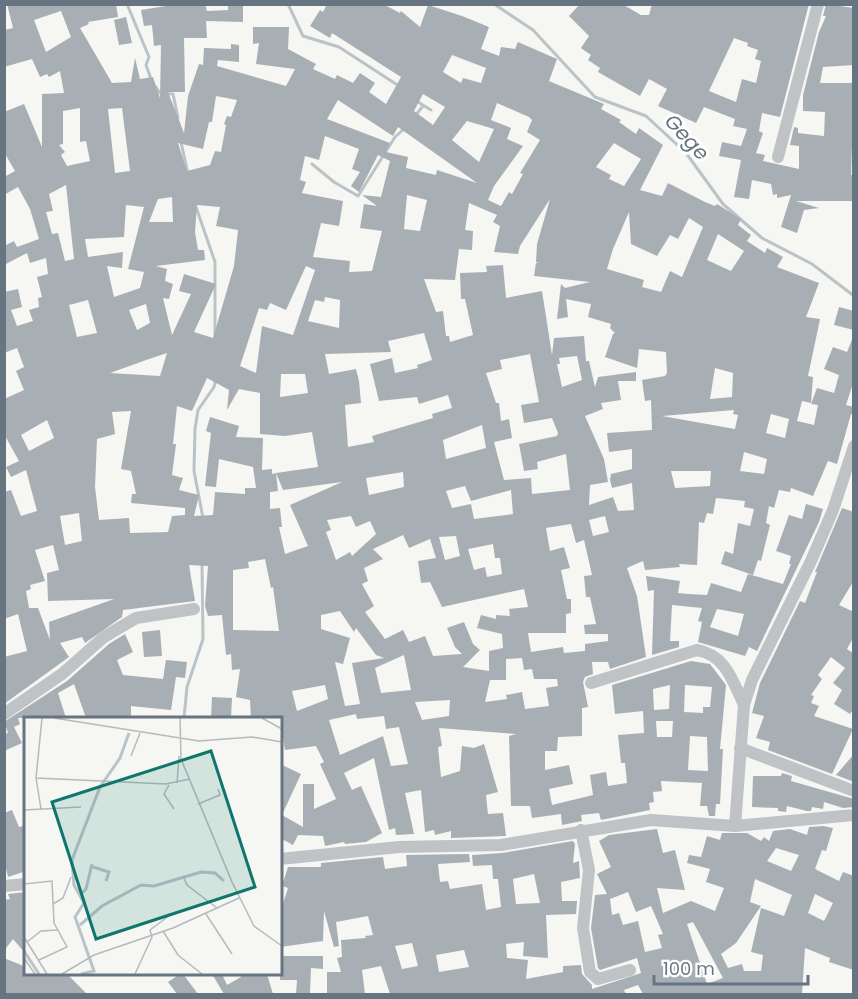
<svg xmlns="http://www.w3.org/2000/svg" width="858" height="999" viewBox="0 0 858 999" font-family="Poppins,sans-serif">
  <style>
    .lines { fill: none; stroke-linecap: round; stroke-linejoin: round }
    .stream { stroke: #bac3c8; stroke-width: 3 }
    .building { fill: #a8afb4; fill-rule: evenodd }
    .minor { stroke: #bfc3c6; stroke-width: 12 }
    .labels { text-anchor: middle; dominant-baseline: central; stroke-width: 6; stroke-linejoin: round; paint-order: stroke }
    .water-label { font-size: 20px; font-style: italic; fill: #63767e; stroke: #fff }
    .inset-river { fill: none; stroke: #bac3c8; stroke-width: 3 }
    .inset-road { fill: none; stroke: #b4babf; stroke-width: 1.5 }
    .view { fill: #0f766e; fill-opacity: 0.15; stroke: #0f766e; stroke-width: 3 }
    .inset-edge { fill: none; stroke: #677582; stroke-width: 3 }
  </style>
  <rect width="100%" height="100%" fill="#f6f6f3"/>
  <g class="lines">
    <!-- stream -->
    <path class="stream" d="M127,4L149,57L146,65L151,79
      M288,4L303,36L339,47L399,86
      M494,4L533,30L595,97L646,116L686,153L723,204L762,238L812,264L854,296
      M156,87L160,93L173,94L178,118
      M418,102L431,110
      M415,116L423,106
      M181,142L188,174
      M312,164L334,182L358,196L395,137L405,128
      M196,207L215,262V338
      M203,518L194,471L195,429L198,410L214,387L216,379
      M184,718L187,687L203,639L202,564"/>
  </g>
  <!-- building -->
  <path class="building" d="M7,4H116L118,17L88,22L89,24L80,28L112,83L131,82L135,58L140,79L153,77L160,98L161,45L154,46L152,25L144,26L141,10L178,4H205L207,11L228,10V5L243,4V22L206,21L207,38H184L185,92H168L184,133L188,96L199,64L203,65L204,48L231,49V44L239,45V62L218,60L217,66L286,86L295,69L256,64L259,43L253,44V27H289L288,49L316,64L313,69L335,79L337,75L353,83L360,73L375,83L369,92L386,104L401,77L332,33L330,38L310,26L320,10L323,12L327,4H383L400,13L401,11L420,27L428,5L462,16L489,27L481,49L499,56L501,47L515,49L518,42L557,59L549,81L604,104L601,109L621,120L619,122L636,134L639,128L663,145L640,190L662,196L668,183L705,202L715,206L717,204L741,219L738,225L751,235L747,241L765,253L767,248L783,257L777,267L819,283L806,317L820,319L808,376L813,377L811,403L802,401L797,421L814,425L818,405L811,404L817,388L834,393L839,375L824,369L833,347L847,352L854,335V380L846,405L854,407V415L851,414L837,464L828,461L813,496L791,488L790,492L779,490L774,508L769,506L766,523L770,525L761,561L758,560L753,575L721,564L725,551L733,554L738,523L750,526L754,509L744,507L745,501L716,498L713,514L707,513L704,523L699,522L697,565L679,564L680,567L645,570L643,561L627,568L637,596L646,657L610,669L608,662H592L593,674L585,677L583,682L588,707L582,708V736L558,737L557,751H545V770L569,765L573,784L549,789L552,805L593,795L590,775L606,772L608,786L627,783L625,763H621L618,735L644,733L643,711L615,714L612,685L691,661L710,664L726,685L720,749H723L720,804H716L715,816H709L707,806H700L702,783L661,781L662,791L653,792L654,802L649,803L650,810L601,820L599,813L581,815L582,821L562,825L561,814L532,818L530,806H511L509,736L516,734L439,728L442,746L438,747L441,777L460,771L462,746L474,748L484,744L498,792L486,795L488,814L503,813L506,836L451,838V831L435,835L434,830L425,832L421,790L405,793L414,834L396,835L395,828L389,830L374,758L344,773L352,790L361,786L382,833L366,842L345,844L344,842L325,846L323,836L298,835L293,845L280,838V764L301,774L282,815L303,827V784H314V809L336,799L320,764L324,762L316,746L285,750L280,718H251L250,700L236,697L240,669L232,670L231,654L226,655L222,615L208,616L205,606L208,566L189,565L195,601L123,610L122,617L85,643L82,637L60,643L69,657L4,704V657L27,651L18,614L4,619V492L11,490L21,516L37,511L26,470L11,477L6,467L19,461L4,434V399L24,390L16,371L24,367L17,348L4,353V292L18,289L22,307L11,310L17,326L33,321L29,310L39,307L38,298L42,297L37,277L48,274L46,258L30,263L27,253L4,265V246L14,241L17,247L39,239L30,209L18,187L4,195V177L15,171L4,152V112L24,104L42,147V94L64,93L60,71L49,77L47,74L40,77L32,59L4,67V30L13,28ZM61,11L71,37L46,52L34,20ZM452,55L486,68L481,83L463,78L461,83L443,72ZM423,94L445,107L433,125L414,111ZM216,96L237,100L231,117L227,116L224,124L226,125L221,152L215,151L210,165L187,171L178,143L203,149L209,122H212ZM338,100L393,136L398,127L477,183L437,170L436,175L406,168L408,157L386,152L390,143L327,119ZM497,103L529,117L532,120L527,132L540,140L520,173L523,174L512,194L509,192L501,206L488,200L494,186L523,146L507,139L511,128L491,120ZM80,108V142L86,141L90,161L67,166L61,155L65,152L59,145L63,144V111ZM122,108L130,171L115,173L108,109ZM467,121L494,129L479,162L452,140ZM325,136L359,149L352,169L360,172L351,186L359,192L378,155L390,161L381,197L362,195L377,206L364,204L360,228L382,231L372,271L349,272L350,261L313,257L321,223L339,226L343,201L302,193L306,182L300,180L305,156L319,160ZM614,143L641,159L624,186L609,179L611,175L596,167ZM66,185L74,259L65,261L58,233L52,234L46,212L53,211L49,194ZM407,195L427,200L420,231L404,229ZM172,197L173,222H149L158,199ZM550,199L537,244L536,262H539L536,263L534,276L590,282L565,288L561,284L557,319L568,317L566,299L591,304L588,317L611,324L610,328L615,333L613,334L605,357L637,368L639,349L666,352L667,373L665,376L642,380L645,401L651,400L652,430L607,433L609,452L632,449V469L611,474L610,480L612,488L632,483L634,510L618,511L613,497L589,505L590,485L608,482L604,459L585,416L603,409L601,403L621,400L618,381H636V372L598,377L595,387L589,361H586L584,336L554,338L552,355L542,291L506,298L503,265L486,266L487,272L460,273L461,299H465L473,335L450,342L449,336H446L443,311L436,312L424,279L455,280L459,249L472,250L473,231L465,230L469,203L497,215L493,222L500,226L494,252L518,254L520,246ZM126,205L144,207L128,269L144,272L140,288L114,297L107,266L122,268L123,252L88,257L85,239L124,237ZM197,205L220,207L216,226L238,230L234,266L213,338L194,332L216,284L184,274L179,291L191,294L172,335L163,298L169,299L173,284L165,281L167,269L156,266L205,260L204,250H198L195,232ZM629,212L631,244L657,256L670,235L678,239L689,218L703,227L682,277L670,271L661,292L642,287L644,280L607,269L613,249ZM718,234L744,251L731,271L707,260ZM306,266L315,270L293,335L262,326L256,373L240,366L259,308L267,310L270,303L286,310ZM325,297L340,300L339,328L308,321L315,300L324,302ZM88,300L97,333L77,337L69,305ZM146,304L150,323L137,330L129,310ZM424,333L432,360L417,365L418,368L395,373L392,358L370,364L379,401L417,397L419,404L448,395L452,408L432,414L433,418L372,436L374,442L348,447L345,405L361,403L359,381L356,369L329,374L325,354L391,352L388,341ZM167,353L160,376L110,373L149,359ZM530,354L539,402L521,405L524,423L552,418L558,433L557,436L519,444L524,471L538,469L537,462L566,454L570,490L532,494L531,478L504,480L494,442L512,438L509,419L501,421L499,403H496L486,373L502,369L500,360ZM577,356L582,380L562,387L557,364H560L559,358ZM715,368L733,373L732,397L710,399ZM281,374H305L308,393L280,397ZM207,378L229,390L227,410L239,389L260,393V434L285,436L312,432L318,467L276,473L283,490L342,482L290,505L308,546L285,554L279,527H282L280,508L270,509V492L278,491L276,473L272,474V469L262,470L263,438L236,437L239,426L210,417L206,431L211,433L205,486L216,487L219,459L253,467L256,488H245V494L215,492L213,515L194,516L199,495L179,490L183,478L172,475L176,444H173L177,406L192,411ZM734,410L733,414L738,415L735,429L662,416ZM131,411L121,469L131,471L136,494H132L131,503L185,508V515L172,516L168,532L130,533L129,518L99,520L95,487L97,439L115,434L112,412ZM771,414L789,419L785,438L766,433ZM47,420L54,438L29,451L21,435ZM482,425L486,448L446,459L443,440ZM744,452L767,459L764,474L740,471ZM671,471H711L710,486L675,488ZM403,472L404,487L369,495L366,478ZM465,486L471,501L511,490L513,514L474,519L471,504L452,508L446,491ZM79,513L82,541L65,545L60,516ZM351,516L356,527L370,521L376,534L352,556L350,552L336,560L326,532L331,530L327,520ZM605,516L609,532L593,536L589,520ZM571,524L576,543L584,540L592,575L584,576L586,597H590L596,624L584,625L585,634H608V641L585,644V651L564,653L563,647L531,652L528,633H566V614L571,613V599H567L561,570L570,568L564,547L550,551L546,528ZM403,535L409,548L430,539L436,558L418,561L421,583L430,582L442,607L524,589L528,607L509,609L510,616L496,615V619L481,615L477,628L502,634L503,648L489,651V671L463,667L480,650L473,644L464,622L447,628L455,647L462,654L433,656L425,636L409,642L403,630L385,639L365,612L374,606L362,584L368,581L364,568L383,559L373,549ZM456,536L460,556L445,560L439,537ZM493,544L495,558H500L502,574L487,577L485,567L474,570L468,549ZM53,545L59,570L47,573L48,601L114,599L49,622L50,640L38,608H29L26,591L31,589L30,585L45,581L35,550ZM265,559L271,588L273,587L279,631L233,630V570L249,568L248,562ZM340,611L354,632L356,628L376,655L384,658L352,663L360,704L345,706L335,662L343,664L350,638L321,629V615ZM404,655L411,690L381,693L375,668ZM522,658L524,670L532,669L534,679H557L558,686L546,688L549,706L525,709L522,692L506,695L507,699L485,702L490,680H506V659ZM325,685L328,699L297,711L292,691ZM670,685L669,709L654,710L653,689ZM685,685L712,687L710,707H703V713L684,712ZM450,700L449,716L422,720L415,702ZM356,714L357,719L384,716L386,729L399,727L408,764L391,766L383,736L340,755L329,720ZM656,721H673L672,737H657ZM690,736L707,737L708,771L688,770Z
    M580,4H622L641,15H649L652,4H809L780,117L762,113L759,131L763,133L756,153L765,155L763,161L799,169V146L790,145L794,127L798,128V133L824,136L825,112L803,111V95L819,32L826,16H823L826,4L854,8V65L823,67L820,83H854L851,175H854V201H796L819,208L804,210L797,233L781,227L791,195L777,198V194L773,195L771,184L752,180L749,199L734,197L741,160L719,156L722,142L741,146L747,129L733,126L735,119L704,107L696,123L658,106L667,89L649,79L640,96L598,72L600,68L588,60L591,55L581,48L589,36L569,16ZM734,38L748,43L747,46L758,50L755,59L761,61L756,83L742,79L736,102L709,91Z
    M126,17L132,43L119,45L114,20Z
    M839,307L854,311V330L834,325Z
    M806,504L823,509L819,522L757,651L749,647L745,656L698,642L702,622L698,621L702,608L672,605L670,641H679V647L652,655L654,590L648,591L646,576L680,581L678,593L688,594L707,595L711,583L741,592L748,574L783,584L791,564H789L791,556L776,551L789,515L802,519ZM717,609L744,614L738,636L710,627Z
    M842,508L854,512L853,582L839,605L854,612V636L847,649L854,654V708L850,714L834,704L842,690L833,683L845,668L831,657L818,675L822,679L811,695L814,696L811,703L819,706L814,716L853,729L832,774L768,750L770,742L756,738L764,716L752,713L760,683L800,601L805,603L817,572H815Z
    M160,630L162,656L144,657L142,632Z
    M125,634L133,652L117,660L123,675L163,679L166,660L187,662L185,678L176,677L171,710L131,706V718H86L74,684L58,693L66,718H18L20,724L14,727L22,743L4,751V734L8,733L4,722L67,681L109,644Z
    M212,697L232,698L231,718H211Z
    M854,754V782L836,775Z
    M782,773L792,776L791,781L854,799V807L843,808L824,802L823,809L812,807L811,811H807L787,806L786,812L778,811V808L752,807L753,776H781Z
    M12,810L19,827L26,825V871L8,877L4,860V813Z
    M823,826L833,828L826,851L822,850L815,869L839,881L843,872L854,876V970L829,962L830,958L805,948L802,994H643L638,985L624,990L626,994H390L381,966L362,970L365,994H327V972H341L337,958L342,957L341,940L366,938L365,936L373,935L368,916L336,922L339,946L334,947L324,911L323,941L280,947V913L288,888L282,886L288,867H321V863L383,857L385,869L407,866L406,855L469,854L470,862L438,864L440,882L448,881L450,889L482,884L486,910L501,907L498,879H493L492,865L473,866L472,855L502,853L573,841L575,844L573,863L579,861L580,878L561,882L562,901H577L576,914L546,915L548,958L523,956L524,942L506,944L507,958L528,960L526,979L563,972V966L581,965L582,974L592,985V989L641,973L637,958L600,970L598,968L591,928L595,895L607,894L597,874L611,867L599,841L609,835L657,829L663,853L675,850L685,890L657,888L663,913L691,901L715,911L724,888L706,882L710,869L687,863L689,855L701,857L707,836L720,840L722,833H747L761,841L764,837L769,841L773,831L790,829L807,835L809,827ZM776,848L799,855L791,871L767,861ZM534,874L540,903L516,904L513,879ZM755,879L792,895L784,916L761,908L751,952L763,955L761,971H744L742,964L728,968L721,954L736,943L761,906L750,902ZM628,892L636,912L651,906L663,934L658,935L662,948L645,952L638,921L623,925L619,913L612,915L610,899ZM815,894L833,903L824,921L808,913ZM693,922L723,978L707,984L687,924ZM412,943L418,966L402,969L395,946ZM464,950L469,967L439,972L436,955Z
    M26,892V954L13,939L4,951V900L10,899L8,894Z
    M280,956H323V969L311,968L310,994H296L297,980H280Z
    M4,958L26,967V974H67L87,994H4Z
    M180,974H183L198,994H177L168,982Z
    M212,974H222L227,985L241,977L240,974H267L273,994H224Z"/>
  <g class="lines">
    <!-- minor -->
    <path class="minor" d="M778,157L818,4
      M591,683L697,650C726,655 733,682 744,705
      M4,714L62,674L104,637L136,618L194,609
      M740,748L854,791
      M735,826L744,705L752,680L811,561L833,510L854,446
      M581,830L589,870L583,928L590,972L598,979L630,970
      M280,859L399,847L501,845L651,820L735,826L854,815
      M4,886L26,884"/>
  </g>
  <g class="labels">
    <!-- water labels -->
    <g class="water-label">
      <text transform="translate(687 137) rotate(47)">Gege</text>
    </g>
  </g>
  <!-- overview -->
  <g transform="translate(24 717)">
    <rect width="258" height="258" fill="#f6f6f3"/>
    <path class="inset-river" d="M69,150L85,155L82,164M58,176L62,172L68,147M56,208L78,189L117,168L130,169L177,155L191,156L200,164M0,234L15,257M57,257L70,254L51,200L60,186L50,168L48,143L76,70L96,41L105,16"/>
    <path class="inset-road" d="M30,1L175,24L228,20L258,25M156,1L157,42L208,165L230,209L258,229M238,1L258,12M107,39L116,16M12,61L142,67L166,62M153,66L155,39M145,68L140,77L150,92M174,87L196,78L194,72M17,92L12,61L18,1M0,93L57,90M159,159L163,168L193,191M0,167L28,164L30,206L43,230L15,243M29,187L39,181L47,160M182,197L208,237M139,214L154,238L178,257M0,220L23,257M3,225L17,214L33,213M0,241L11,257M38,257L70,238L149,211L215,181M111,257L128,220L126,213L146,198"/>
    <path class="view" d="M187,34L231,170L72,222L28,85Z"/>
    <rect width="258" height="258" class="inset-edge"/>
  </g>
  <!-- border -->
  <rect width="858" height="999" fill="none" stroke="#677582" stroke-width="12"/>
  <!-- scale -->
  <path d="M654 975v9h154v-9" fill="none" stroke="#677582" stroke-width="3"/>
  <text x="663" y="975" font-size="18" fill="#677582" stroke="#ffffff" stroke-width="4.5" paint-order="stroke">100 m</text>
</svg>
